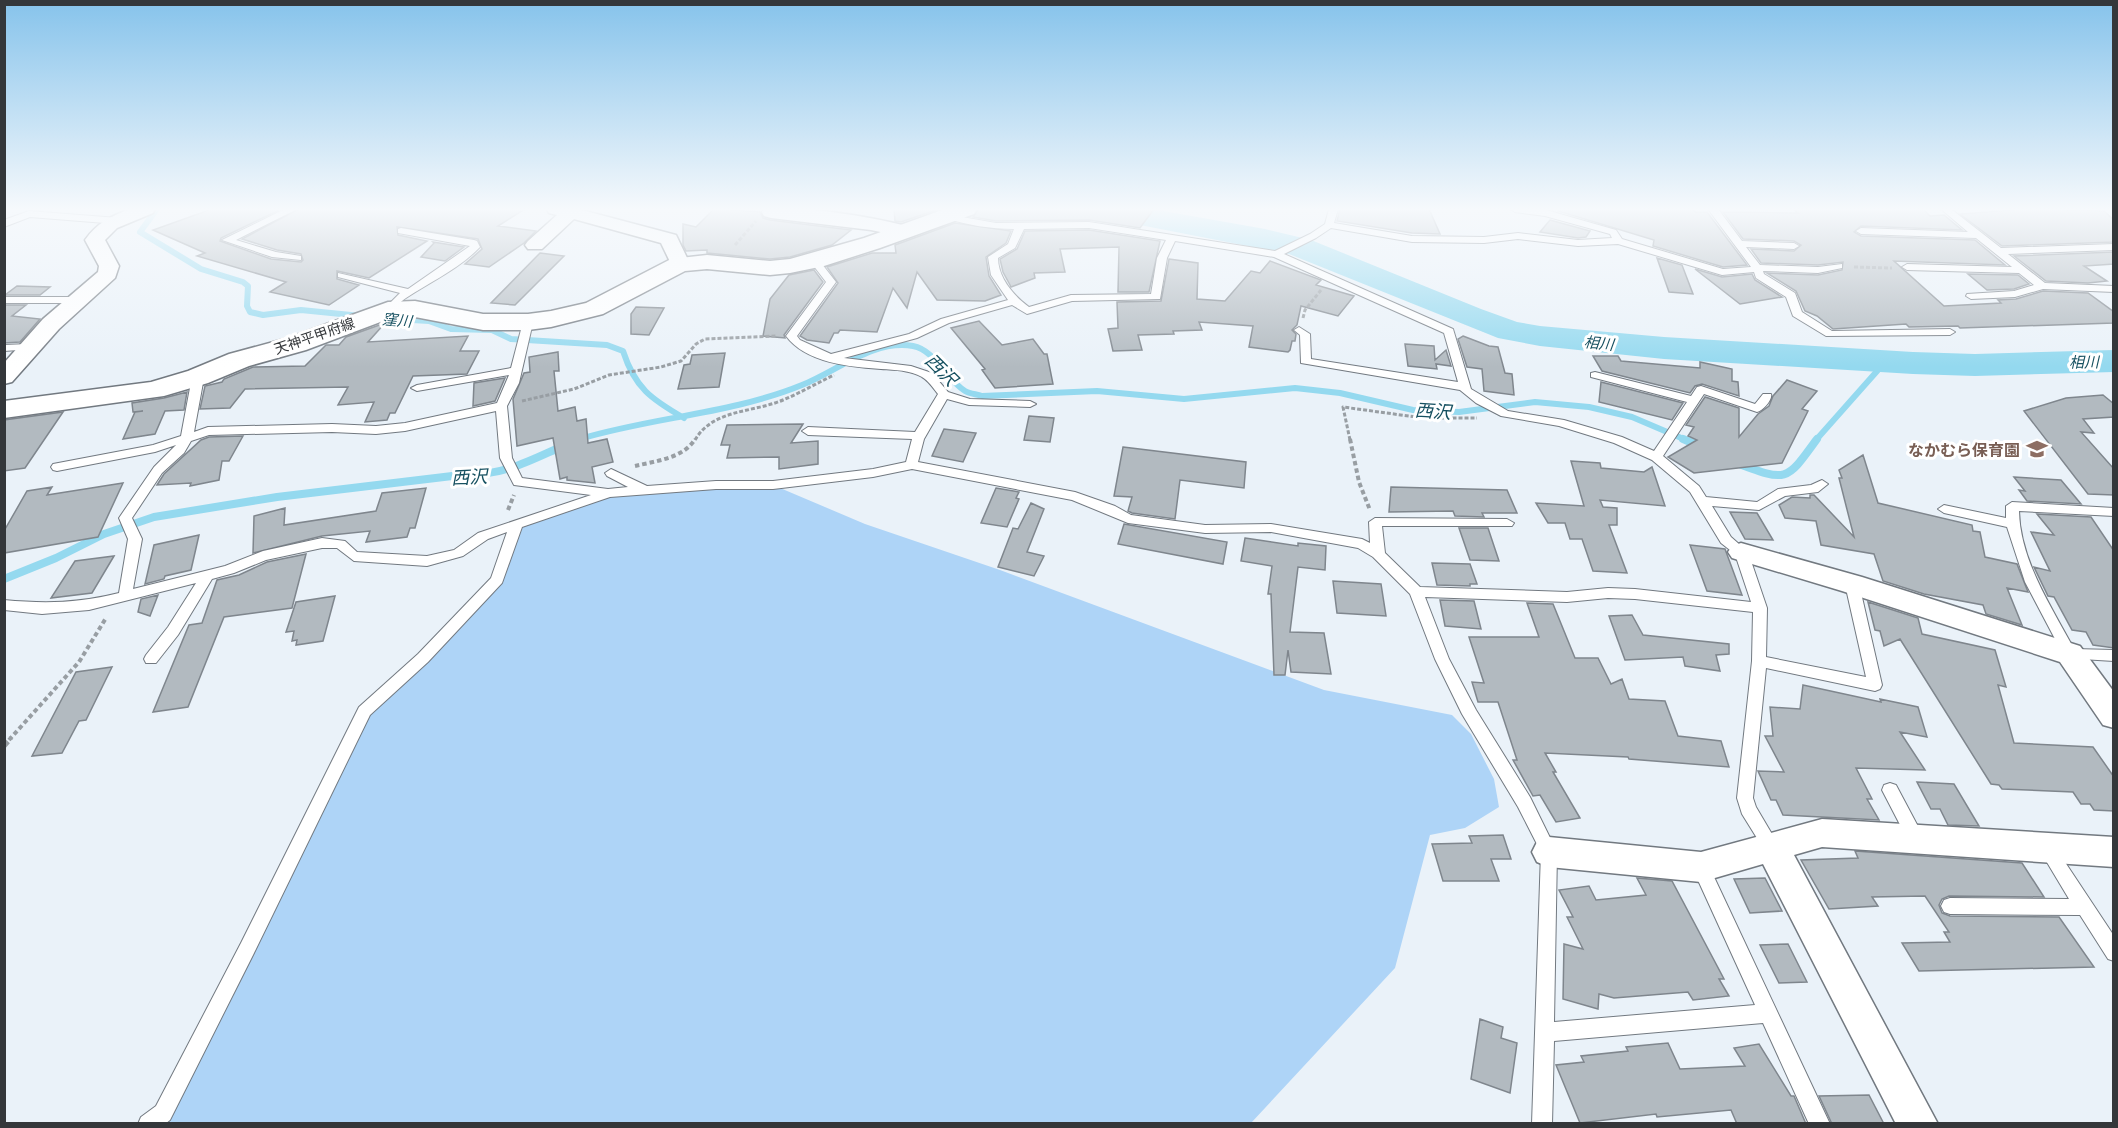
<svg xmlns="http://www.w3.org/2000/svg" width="2118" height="1128" viewBox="0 0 2118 1128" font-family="Literata,'Noto Sans JP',serif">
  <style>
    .green { fill: #aed4f7 }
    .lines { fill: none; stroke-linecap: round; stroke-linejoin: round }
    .stream-far1 { stroke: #94d9ef; stroke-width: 6 }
    .stream { stroke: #94d9ef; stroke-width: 8 }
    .river { fill: #94d9ef; fill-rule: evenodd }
    .building { fill: #b2bac0; stroke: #7f868d; stroke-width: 1.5 }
    .lane-casing { stroke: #727980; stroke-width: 2 }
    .street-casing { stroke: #727980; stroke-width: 3 }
    .secondary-casing { stroke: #727980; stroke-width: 3 }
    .path-far2 { stroke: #989ea3; stroke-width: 3; stroke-dasharray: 4 2; stroke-linecap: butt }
    .path-far1 { stroke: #989ea3; stroke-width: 4; stroke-dasharray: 4.5 3; stroke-linecap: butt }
    .path { stroke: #989ea3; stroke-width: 5; stroke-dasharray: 6 4; stroke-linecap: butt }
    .lane { fill: #fff; fill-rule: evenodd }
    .street { fill: #fff; fill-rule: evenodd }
    .secondary { fill: #fff; fill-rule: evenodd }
    .labels { text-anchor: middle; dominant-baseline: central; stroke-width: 6; stroke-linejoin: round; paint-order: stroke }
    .far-street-label { font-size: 14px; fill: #34373a; stroke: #fff }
    .far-water-label { font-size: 15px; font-style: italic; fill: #165060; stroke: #fff }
    .education-label { font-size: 16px; font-weight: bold; fill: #785e54; stroke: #fff; text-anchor: end }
    .water-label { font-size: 18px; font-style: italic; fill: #165060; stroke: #fff }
  </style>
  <rect width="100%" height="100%" fill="#eaf2f9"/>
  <!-- green -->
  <path class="green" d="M773,485L865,524L1000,570L1324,690L1452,715L1471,734L1494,779L1499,807L1465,828L1430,835L1395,968L1251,1123L148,1124L364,711L497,580L516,526L609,493Z"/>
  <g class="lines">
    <!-- stream-far1 -->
    <path class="stream-far1" d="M157,209L140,232L201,269L243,282L248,286L247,306L250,312L263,315L301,310L361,316
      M379,318L429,321L451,329L492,330L511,339L607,345L623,351C635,388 651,399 684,418
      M580,439C653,417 731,414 802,385C837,371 874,339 913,346C935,350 947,380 965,391C970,394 976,394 982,396L1097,391L1184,399L1295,388L1340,393L1413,410L1459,412L1535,402L1589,407L1632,417L1686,440
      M1816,440L1878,370L1877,361"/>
    <!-- stream -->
    <path class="stream" d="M1683,439L1702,447
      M1737,463C1787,482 1786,482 1817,439
      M4,579L56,558L104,534L154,517L277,497L469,474C505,475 531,460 563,446"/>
    <!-- river -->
    <path class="river" d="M1089,209H1152L1265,229L1311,240L1481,309L1517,322L1540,326L1664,337L1913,352L1975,354L2114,350V372L1975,376L1913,374L1664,359L1540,346L1498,338L1289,254L1104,218L1093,215Z"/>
  </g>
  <!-- building -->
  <path class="building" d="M212,209H281L221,238L220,241L271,259L301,262L303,260L301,254L277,250L242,239L299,209H525L498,226L536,231L524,243L489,267L465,264L482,249L478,239L397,227L398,235L427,241L369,278L337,271V279L359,285L329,305L270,292L286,282L197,256L205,253L153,230Z
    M714,209L760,212L763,218L770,220L851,230L832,245L790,257L770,259L707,253V250L686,251L683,245V224L696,227Z
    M894,209H939L901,222L895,221Z
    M979,209H1154L1140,228L1089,220L996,221L973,217Z
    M1340,209H1429L1440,234L1412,233L1337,221Z
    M1560,209H1692L1695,212H1707L1747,265L1723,267L1653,246L1654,240L1558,211Z
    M1793,209H1923L1930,216L1944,215L1962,230L1861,226L1854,232L1861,236L1975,240L2005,265L1894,261L1944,306L2001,303L1998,300L2016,299L2043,291L2088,293L2114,312V323L1960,328L1958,326L1909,327L1906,324L1833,329L1817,316L1805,311L1796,291L1767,273L1818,275L1842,270L1843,262L1818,265L1761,263L1751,249L1794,251L1801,245L1794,241L1743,239L1723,212L1798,213Z
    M2027,209L2104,211L2114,220V242L2002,246L1960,214Z
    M1550,220L1590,231L1586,237L1578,238L1540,232Z
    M955,223L1011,231L1006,243L986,257L989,276L1001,295L985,301L937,300L917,272L907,308L893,288L877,332L840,330L838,333H834L829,343L807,340L800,336L838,283L827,267L872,253H896L895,245Z
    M1089,230L1160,241L1149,292H1118L1119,247L1060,249L1065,272L1034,273L1035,278L1011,287L1010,285L1003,272L1000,259L1017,249L1025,231Z
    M433,242L464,247L445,261L421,257L434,243Z
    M2114,252V264L2084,266L2107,281L2088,283L2046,281L2014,256Z
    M540,253L564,256L515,305L491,303Z
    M1657,258L1682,265L1693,294L1669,292Z
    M1169,259L1198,263L1197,299L1225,301L1251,271L1260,273L1270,261L1321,280L1316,285L1354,296L1338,316L1301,306L1297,325L1292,330L1296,334L1295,341H1292L1290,350L1288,352L1249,347L1253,326L1199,322L1202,330L1173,331L1174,334L1138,335L1142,350L1113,351L1108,329L1118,328L1117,302L1161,301Z
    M1695,269L1722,277L1752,274L1755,280L1782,297L1740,304Z
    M814,270L823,282L784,335L785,338L763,336L770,299L789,275Z
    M1968,274L2018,275L2029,284L2014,289L1987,290Z
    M17,286L50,287L40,295H5Z
    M4,305H26L12,316L40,319L20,342L4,343Z
    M636,307L664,308L649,335L631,334V314Z
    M979,321L1002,345L1033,339L1044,354H1047L1053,384L995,388L982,370L985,369L951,328Z
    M385,323L368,342L468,336L460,351H479L467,374L413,376L395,413H390L387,420L365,422L374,402L338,405L348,387L245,389L230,408L200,409L205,386L222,382L224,379L253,367L305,366L326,345H339L346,337Z
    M1463,336L1489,346L1498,347L1505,373L1512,374L1514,395L1484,391L1482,369L1467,367L1458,339Z
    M1405,344L1434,346L1435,360L1446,350L1451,366L1436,364L1437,369L1408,366Z
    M558,352L559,371H554L558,411L575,407L577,421L586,419L588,443L607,439L613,462L592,467L595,483L567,480V477L560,479L553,438L517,446L513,399L524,373L530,372L529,357Z
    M725,353L719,387L678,389L684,365L690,364L692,355Z
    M1593,356H1618L1621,361L1700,368V362L1732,369V381L1738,382L1739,396L1702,384L1695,386L1690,393L1602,371Z
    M505,378L495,401L473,406L474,383Z
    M1787,380L1817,391L1802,409L1808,411L1782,463L1694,473L1668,457L1697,440L1688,436L1694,427L1686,425L1705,397L1739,408V437L1758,414L1769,406L1773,396Z
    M1601,382L1683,403L1672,420L1599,402Z
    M187,392L184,410L165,411L155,434L123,439L135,412L143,411L133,412L132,403L164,398Z
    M2103,395L2114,404V417L2083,419L2094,433L2081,432L2114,469V495L2088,494L2024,411L2066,398Z
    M63,412L25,468L4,471V420Z
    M1029,416L1054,418L1050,442L1024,440Z
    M803,424L791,443L818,441V464L779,469V457L727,458L730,445H721L727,425Z
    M944,429L976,433L963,462L932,456Z
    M243,436L229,461H222L219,480L190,486L191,483L157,485L164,474L201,440L209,437Z
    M1123,447L1246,462L1244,488L1180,480L1175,519L1132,513L1128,511L1132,497L1114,496Z
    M1863,455L1878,503L1972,525L1973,531L1980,532L1985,557L2017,564L2028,592L2007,588L2022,625L1986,614L1983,605L1924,594L1883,581L1874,554L1821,545L1816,521L1785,518L1779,505L1792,497L1810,498V495H1814L1854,537L1839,478H1842L1839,470Z
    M1571,461L1600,463L1601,468L1644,472L1652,467L1665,506L1600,500L1603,507L1617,508V525H1609L1627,573L1593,571L1582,539H1570L1565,523H1548L1536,503L1584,506Z
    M2014,477L2061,480L2081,504L2027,501L2019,490L2025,491Z
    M123,483L98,537L4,553V531L27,491L52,487L47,495Z
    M1391,487L1507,490L1517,513H1482L1484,517L1455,516L1453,511L1389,512Z
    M426,488L415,528H410L407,537L366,542L370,531L322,536L253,553L254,516L285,508L284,525L376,511L382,493Z
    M996,488L1019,492L1016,498L1019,499L1007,527L981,523Z
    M1031,503L1044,509L1027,552L1044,556L1034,576L998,567L1013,528L1018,529Z
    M1730,512L1757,513L1773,540L1745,539Z
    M2037,514L2091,517L2114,551V648L2093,645L2086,632L2072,630L2054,597L2048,596L2034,567L2050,571L2031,532L2054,535Z
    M1124,524L1227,542L1223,564L1118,544Z
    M1459,528H1488L1499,561L1470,560Z
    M199,535L191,570L165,576L164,579L145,584L154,545Z
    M1245,538L1298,546V543L1326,546L1325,570L1298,567L1290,632L1324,633L1331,674L1291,672L1288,650L1285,675H1274L1271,594H1268L1272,566L1241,561Z
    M1690,545L1725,549L1742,595L1707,591Z
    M306,554L292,608L224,617L188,707L153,712L189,625L202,623L217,580L239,575L267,562Z
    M114,556L92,593L51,598L75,561Z
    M1432,563L1470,564L1477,584H1470V586L1437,585Z
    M1333,581L1381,584L1386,616L1337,613Z
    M158,595L150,616L138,612L141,599Z
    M335,596L323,641L296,645L297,640L292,641L294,631L286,632L296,602Z
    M1440,600L1474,601L1481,629L1445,626Z
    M1868,602L1918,618L1922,634L1995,650L2006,687L1998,685L2014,743L2093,747L2114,777V811L2094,810L2090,804H2081L2073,792L2002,789L1999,785L1991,784L1900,639L1884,646L1880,631L1875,630Z
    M1527,603L1553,604L1575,658H1598L1611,684L1622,679L1629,699L1665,701L1678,736L1721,741L1729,767L1629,759L1628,757L1545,753L1556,772H1553L1580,818L1556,822L1540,795L1533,796L1513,760H1517L1498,702H1478L1472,682L1484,683L1469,637H1539Z
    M1632,615L1643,635L1729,644V654L1716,655L1720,671L1685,666L1683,657L1625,660L1609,616Z
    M112,667L86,720L79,721L62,753L32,756L76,672Z
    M1803,685L1881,702L1880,699L1918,707L1927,737L1900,732L1925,770L1856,768L1872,799H1867L1879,820L1783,815L1776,800H1771L1758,771L1784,772L1765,736H1773L1770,707L1800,709Z
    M1917,782L1954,784L1979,826L1948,825L1940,809H1931Z
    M1503,835L1511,859H1491L1499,881H1443L1432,844L1472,843L1469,836Z
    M1855,851L2022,863L2044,897L1949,896L1942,899L1939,905L1942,913L1950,916L2059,917L2094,967L1919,971L1902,943L1950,942L1944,932H1949L1925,896L1872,897L1878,906L1829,909L1801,860L1858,858Z
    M1637,878L1672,881L1724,979H1719L1729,996L1693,1000L1688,992L1614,998L1599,994L1598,1009L1563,999L1564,944L1583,949L1567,917H1573L1559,890L1589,886L1596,900L1646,895Z
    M1765,878L1782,911L1750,913L1734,879Z
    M1788,944L1807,982L1779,983L1760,945Z
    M1480,1019L1503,1027L1501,1038L1517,1043L1510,1093L1471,1079Z
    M1668,1043L1680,1069L1745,1066L1734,1048L1759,1044L1791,1096H1794L1806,1124H1737L1731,1110L1657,1117L1656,1114L1580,1123L1556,1065L1584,1062L1581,1056L1628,1051L1626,1047Z
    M1869,1095L1884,1124H1832L1819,1096Z"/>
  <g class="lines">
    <defs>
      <path id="lane" d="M285,209H297L236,240L276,252L301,256V260L272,257L222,240Z
        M1329,209H1338L1334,223L1412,236L1484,237L1518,233L1578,240L1612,238L1610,234L1545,216L1515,212L1510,209L1546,210L1616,230L1622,239L1723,269L1751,267L1708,209H1718L1742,241L1794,243L1799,246L1794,249L1746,247L1760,265L1818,267L1842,264V268L1818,273L1763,271L1764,274L1795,293L1802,312L1832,331L1950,329L1955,332L1950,335L1826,336L1793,316L1786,297L1756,278L1754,272L1722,275L1618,244L1578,246L1518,239L1484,243L1412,242L1331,228L1316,238L1284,254L1453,329L1471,389L1508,411L1564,420L1622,437L1654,451L1687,402L1591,377V373L1595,372L1691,396L1697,387L1701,386L1755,404L1763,394H1771C1773,399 1763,411 1757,412L1704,394L1663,456L1699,486L1706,497L1757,502L1778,489L1811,485L1822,480L1828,484L1818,492L1785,496L1759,510L1712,506L1731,537L1748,552L1767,608L1766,657L1866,677L1845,584L1852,579L1859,584L1882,685L1880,689L1875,691L1766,668L1753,798L1756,807L1779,846L1777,851L1771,853L1765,851L1742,814L1737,798L1752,661L1753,612L1635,599L1608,598L1567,602L1425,597L1449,659L1476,710L1530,797L1557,852L1554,1022L1755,1005L1692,867L1695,862L1701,859L1707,862L1830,1124H1809L1763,1023L1554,1041L1552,1124H1532L1541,852L1518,807L1462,714L1435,659L1410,594L1373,557L1358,548L1271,532L1205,533L1128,523L1072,500L912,469L873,477L773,489H716L610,497L522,527L502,583L428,662L370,715L253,955L170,1120L165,1124H138L141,1117L156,1106L241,943L359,707L418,654L491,578L507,532L488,539L463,556L427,566L354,561L337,548H322L266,560L234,573L212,579L178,635L156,663H146L144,659L146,655L168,627L196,583L89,610L42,614L4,610V600C46,604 79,603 119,593L128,539L119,518L154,467L176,445L155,452L57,471L53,470L51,467L53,464L153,445L181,436L192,377L198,374L204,377L194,432L208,427L332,424L376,426L405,423L497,403L509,375L417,391L411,388L417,385L511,368L523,322L528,319L533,322L519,383L507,406L512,458L522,478L608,489L628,487L607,476L605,473L611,469L647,486L716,481H773L873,469L906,462L912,439L808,435L802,431L808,427L915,432L938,394C934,389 928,380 922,377C910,370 895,370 881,369C850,367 806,363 786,336L826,282L810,261L812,259H818L836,282L797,336L800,340L831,354L909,334L941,319L1008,300L991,275L988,257L1008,244L1014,229C990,229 968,225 945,218V214L996,223L1089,222L1275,251L1310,234L1325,224ZM1089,228L1166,240L1157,258L1151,294L1071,295L1029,307C1014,296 998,278 998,258L1015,248L1024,229ZM1175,241L1274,257L1444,333L1458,382L1311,359L1310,334L1299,327L1294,330L1300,335L1301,363L1460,390L1476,403L1501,416L1559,426L1614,443L1652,460L1690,492L1721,543L1735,554L1751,602L1635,589L1608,588L1567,592L1420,587L1385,553L1382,526H1512L1514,523L1507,519L1375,518L1369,522L1370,543L1362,539L1271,524L1205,525L1131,515L1115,506L1075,492L918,462L924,439L947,399L969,405L1030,407L1036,404L1030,401L970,399L948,392L932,373L911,366L844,358L917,338L949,323L1012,305L1027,314L1072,301L1160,299L1167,258ZM496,411L500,458L514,485L591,495L478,533L454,550L427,556L357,552L345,541L322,538L263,551L225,566L133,589L142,539L132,518L162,473L184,453L191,441L209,435L332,432L376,434L405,431Z
        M1941,209H1951L2001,248L2114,244V250L2008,254L2045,283L2114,286V292L2043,289L2015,297L1971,299L1966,296L1967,294L2014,291L2034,285L2019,273L1907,270L1902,267L1907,264L2012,267L1976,238L1861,234L1856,231L1861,228L1968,232Z
        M29,211L118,218L123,221L118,224L30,217L4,227V220Z
        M401,228L474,240L477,241L480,247C459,269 430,282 406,298C399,302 396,310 388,313L383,310L400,293L338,277V273L408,289L470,246L398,233V229Z
        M4,297H79L84,300L79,303H4Z
        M29,344L33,345V349L4,351V345Z
        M2012,502L2114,508V516L2019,511C2020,560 2051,606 2074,649L2114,650V661L2065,658L2025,582L2007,527L1944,513L1938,509L1944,505L2006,518V506Z
        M1890,783L1896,785L1922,834L1924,839L1922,844L1916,846L1910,844L1882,790L1884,785Z
        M2047,842L2053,844L2114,936V961L2108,959L2080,915L1950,914L1944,912L1941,906L1944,900L1950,898L2069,899L2039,849L2041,844Z"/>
      <path id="street" d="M130,209H155L153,213L117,228L105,240L119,266L115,278L59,329L12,382L4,384V363L43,319L98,272L99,266L85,240C97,223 111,216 130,209Z
        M547,209H578L676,235L690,264L687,268H673L661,243L574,219L542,249H528L525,245L528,241L557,215L549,213Z
        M764,209C807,206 868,216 911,227L914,231L911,235L904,237L871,230L771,218L764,216L762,212Z
        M1741,543L1862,577L2080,646L2114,692V728L2103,725L2060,662L1842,591L1732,558L1728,552L1732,546Z
        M1822,819L2114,837V867L1822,847L1794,855L1938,1124H1896L1763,864L1701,882L1549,867L1537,862L1532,852L1537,842L1549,837L1701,852Z"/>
      <path id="secondary" d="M945,209H977L974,214L880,248L824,266L790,273L770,275L707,269L685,271L603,314L551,327L528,330H483L415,317L391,318L306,350L249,366L208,383L164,396L4,418V401L151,382L188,371L229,354L288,338L388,302L415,301L483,314H528L551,311L586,303L671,259L707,255L770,261L790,259L864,238Z"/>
    </defs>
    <!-- lane casing -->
    <use href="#lane" class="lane-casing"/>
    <!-- street casing -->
    <use href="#street" class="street-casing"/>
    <!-- secondary casing -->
    <use href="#secondary" class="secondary-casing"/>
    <!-- path-far2 -->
    <path class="path-far2" d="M735,245L756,221
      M1854,267L1892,268
      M1303,318L1305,310L1321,290
      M522,401L574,389L609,375L661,367L681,361L696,344L705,339L776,336
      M695,440C713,409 752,413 783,400C800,393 817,383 834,375
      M1350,440L1343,407L1423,418H1477"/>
    <!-- path-far1 -->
    <path class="path-far1" d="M1350,439L1359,482L1370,510
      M635,466C656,461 684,458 695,439
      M508,510L514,495
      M9,740L79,662L106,618"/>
    <!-- path -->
    <path class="path" d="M4,746L11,738"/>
    <!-- lane -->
    <use href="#lane" class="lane"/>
    <!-- street -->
    <use href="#street" class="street"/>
    <!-- secondary -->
    <use href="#secondary" class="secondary"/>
  </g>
  <!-- sky -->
  <linearGradient id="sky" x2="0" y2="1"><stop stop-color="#86c3eb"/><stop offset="0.57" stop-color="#f6f9fc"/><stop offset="1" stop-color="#f6f9fc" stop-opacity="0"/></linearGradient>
  <rect width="2118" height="367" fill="url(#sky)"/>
  <!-- icons -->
  <defs>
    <symbol id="school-bare" viewBox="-9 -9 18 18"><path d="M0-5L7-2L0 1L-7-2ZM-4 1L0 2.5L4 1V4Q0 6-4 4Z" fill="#8d6e63" stroke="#fff" stroke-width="2.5" paint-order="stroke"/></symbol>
  </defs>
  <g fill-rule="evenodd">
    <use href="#school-bare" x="2022" y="434" width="30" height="30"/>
  </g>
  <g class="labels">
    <!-- far-street labels -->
    <g class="far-street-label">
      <text transform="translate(314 335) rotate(-19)">天神平甲府線</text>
    </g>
    <!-- far-water labels -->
    <g class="far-water-label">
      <text transform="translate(397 319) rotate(5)">窪川</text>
      <text transform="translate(1599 342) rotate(6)">相川</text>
      <text transform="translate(2084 361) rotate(-1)">相川</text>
    </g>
    <!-- education labels -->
    <g class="education-label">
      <text x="2020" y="449">なかむら保育園</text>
    </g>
    <!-- water labels -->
    <g class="water-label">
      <text transform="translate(942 369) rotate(45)">西沢</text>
      <text transform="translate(1433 410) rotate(4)">西沢</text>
      <text transform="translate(469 476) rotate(-3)">西沢</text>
    </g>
  </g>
  <!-- border -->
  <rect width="2118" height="1128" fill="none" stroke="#34373a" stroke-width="12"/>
</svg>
